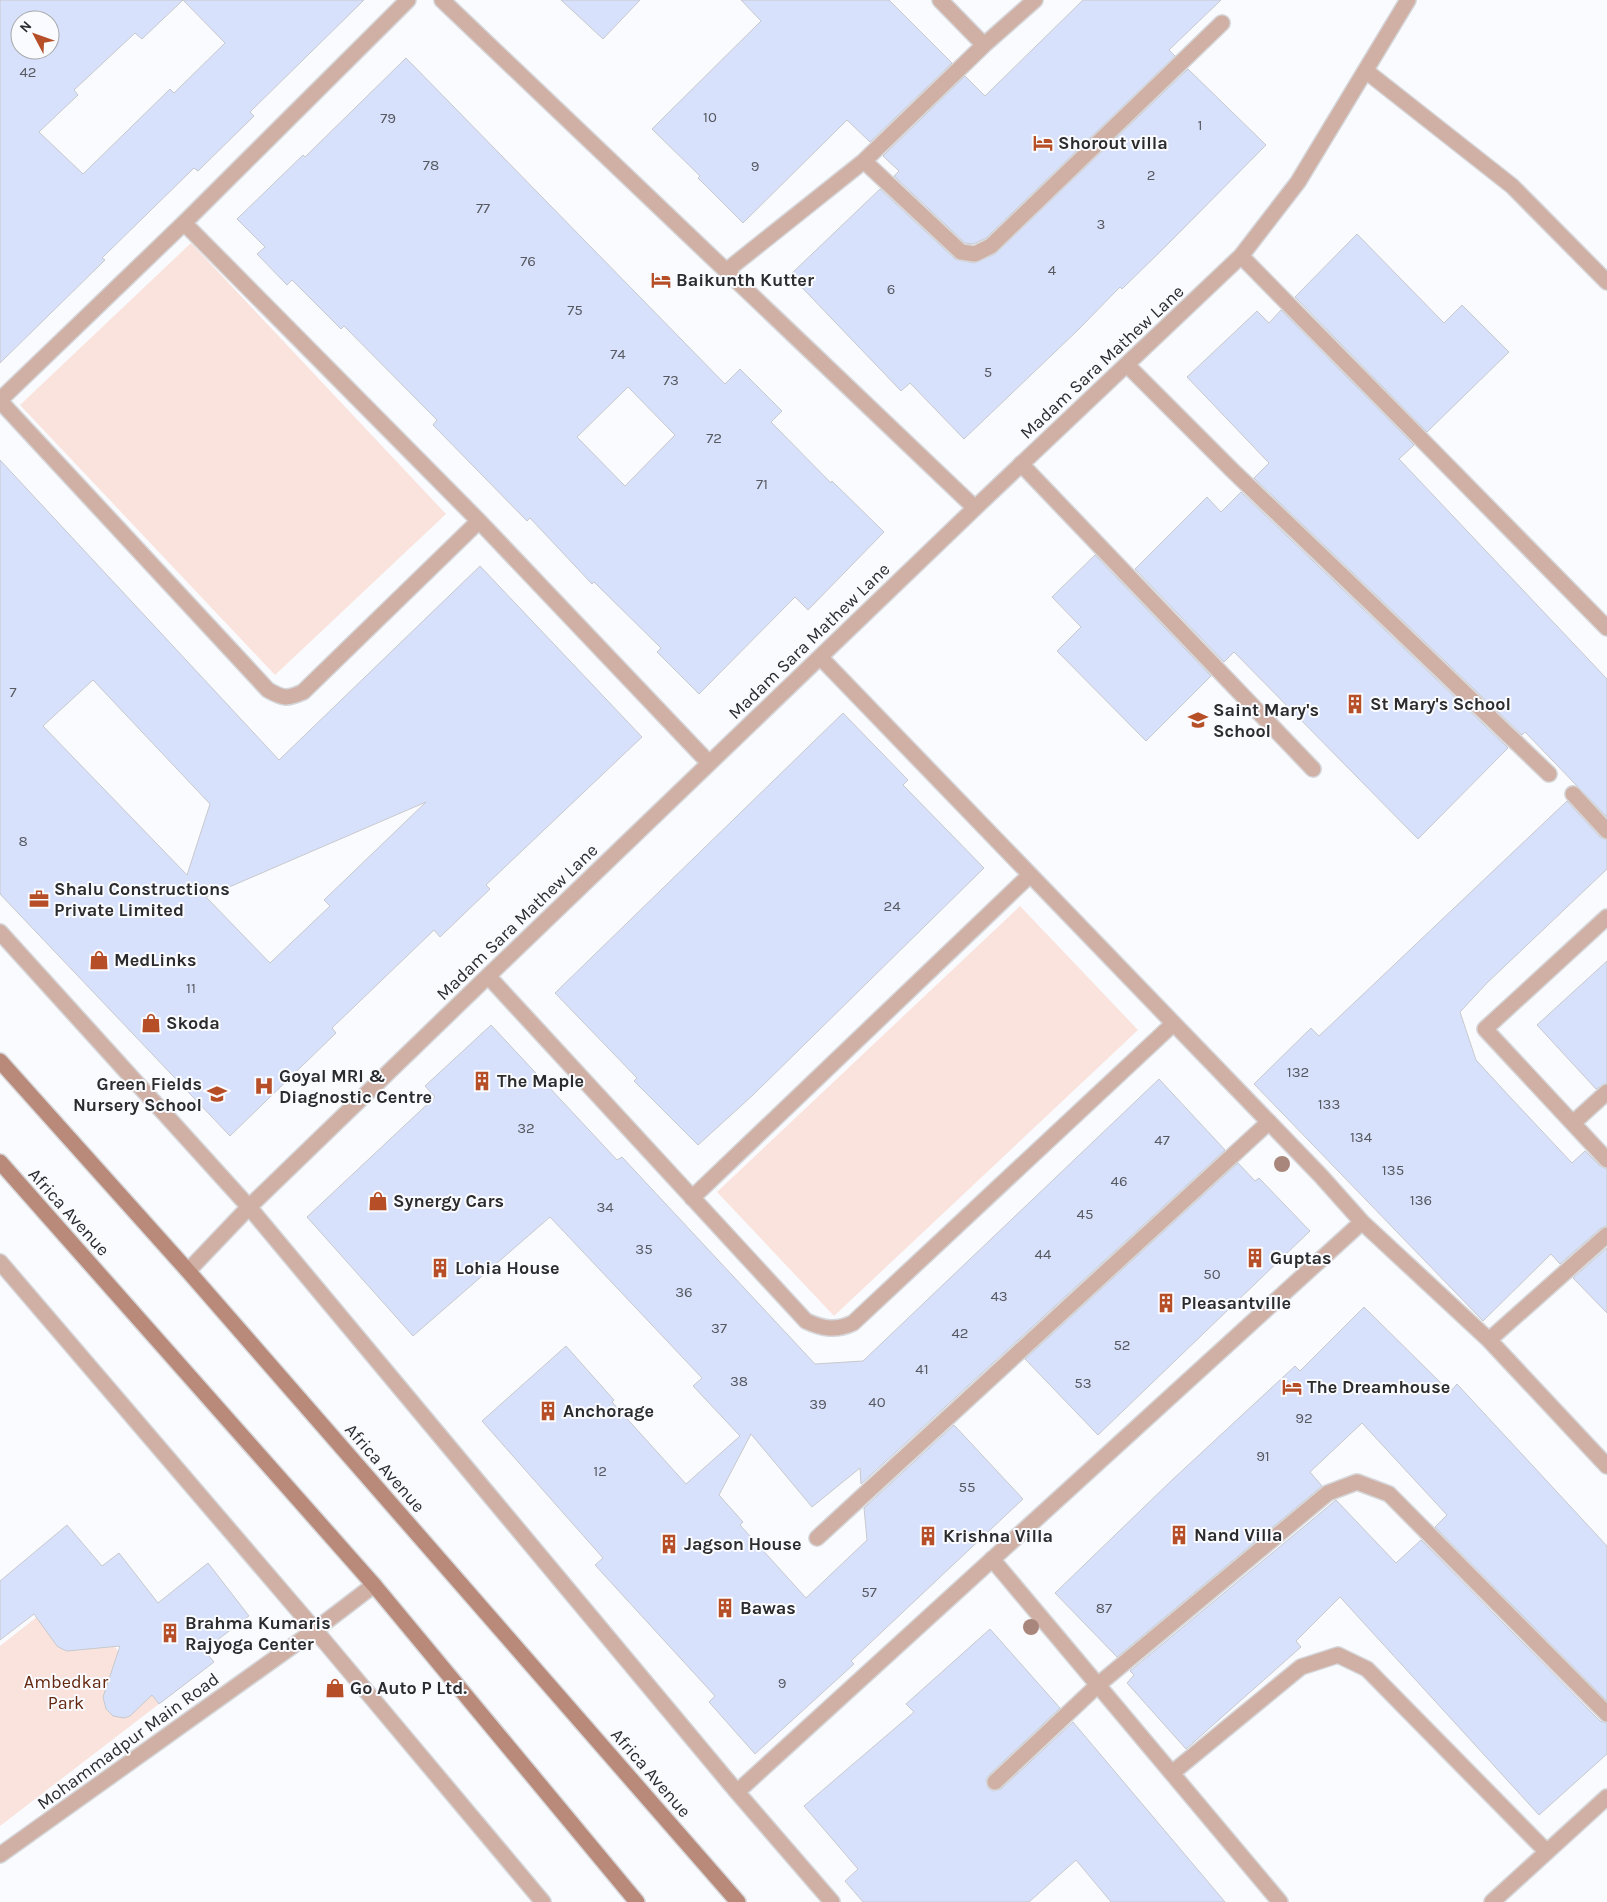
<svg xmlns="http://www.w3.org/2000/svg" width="1607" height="1902" viewBox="0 0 1607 1902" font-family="Karla,sans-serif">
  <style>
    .green { fill: #f9e3dc }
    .building { fill: #d7e1fb; stroke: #c8c9cd; fill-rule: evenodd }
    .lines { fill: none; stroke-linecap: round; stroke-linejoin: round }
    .service-casing { stroke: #d5d6d9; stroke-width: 18 }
    .minor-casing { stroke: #d5d6d9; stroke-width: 18 }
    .secondary-casing { stroke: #d5d6d9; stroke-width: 18 }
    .service { stroke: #d0b0a5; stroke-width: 15 }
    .minor { stroke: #d0b0a5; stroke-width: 15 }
    .secondary { stroke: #b98a7a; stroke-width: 15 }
    .tree { fill: #a8867b }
    .labels { text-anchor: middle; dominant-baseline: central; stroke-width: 4; stroke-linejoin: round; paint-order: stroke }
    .number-label { font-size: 15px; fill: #575961 }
    .poi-label { font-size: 18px; font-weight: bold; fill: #2c2c2e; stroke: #fafbff; text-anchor: start }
    .street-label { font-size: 18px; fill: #2c2c2e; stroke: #fafbff }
    .park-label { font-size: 18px; fill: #65270f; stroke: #fafbff }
  </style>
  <rect width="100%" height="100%" fill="#fafbff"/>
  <!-- green -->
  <path class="green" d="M191,243L446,514L275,675L20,405Z
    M1020,906L1138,1030L834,1316L717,1192Z
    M71,1590L159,1704L0,1826V1646Z"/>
  <!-- building -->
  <path class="building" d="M0,0H183L142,39L135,33L74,90L78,95L39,132L83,174L170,89L174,93L225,43L183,0H364L250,112L254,116L198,171L194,168L102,258L105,260L0,363ZM20,20H50V50H20Z
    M561,0H640L603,39Z
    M741,0H889L952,63L870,142L847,120L743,223L698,178L700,176L652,129L761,21Z
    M1083,0H1221L1169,50L1175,56L986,238L973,244L965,243L894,176L899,171L883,156L965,76L985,96Z
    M406,58L725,384L740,369L782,411L771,422L831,483L832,481L884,532L808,610L795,597L699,694L657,652L661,648L594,582L592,584L530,518L527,521L433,425L437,420L344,326L341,329L292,280L287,285L257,254L265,247L237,219L303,155L305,157ZM628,387L675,435L625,486L577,437Z
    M1188,69L1266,145L1167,245L1122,289L1120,287L1078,330L964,439L910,383L901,391L790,275L880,189L955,259L974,263L995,254Z
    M1357,234L1444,323L1462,305L1509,352L1427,432L1295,297Z
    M1281,310L1414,445L1399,459L1607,679V817L1525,732L1522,735L1254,478L1269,463L1187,377L1257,311L1269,323Z
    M0,460L279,760L480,566L642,737L486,885L490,889L440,937L434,930L332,1028L336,1033L230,1136L0,894ZM93,680L210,804L187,875L43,726ZM426,802L324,900L330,906L270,963L206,897Z
    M1241,492L1508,748L1418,839L1234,652L1224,662L1135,569L1207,497L1221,512Z
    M1095,555L1211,676L1146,741L1057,651L1081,627L1052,597Z
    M843,713L908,780L903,785L984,868L753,1095L698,1145L634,1081L637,1078L555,993Z
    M1567,801L1600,837L1607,840V869L1487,983L1460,1012L1476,1060L1510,1097L1572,1163L1585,1151L1600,1166L1607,1169V1226L1601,1228L1560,1264L1551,1254L1483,1321L1254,1084L1311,1028L1319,1036Z
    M1607,961V1083L1596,1089L1537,1025Z
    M491,1025L617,1160L622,1157L815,1364L863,1361L1159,1079L1225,1150L861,1484L860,1468L812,1507L751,1434L719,1495L743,1522L740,1525L806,1598L867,1540L864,1508L954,1425L1023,1499L851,1661L854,1664L755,1754L709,1702L715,1696L595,1565L603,1558L482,1421L566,1346L614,1400L612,1402L686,1484L740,1436L693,1386L702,1378L550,1217L413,1336L307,1217L435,1097L425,1086Z
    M1238,1163L1255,1181L1259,1178L1310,1231L1098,1435L1025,1359Z
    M1607,1248V1313L1573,1278Z
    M1364,1307L1450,1392L1457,1384L1607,1546V1701L1435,1527L1447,1515L1362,1423L1310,1472L1322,1486L1117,1657L1055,1593L1171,1481L1295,1366L1300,1371Z
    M1336,1500L1396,1563L1421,1540L1600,1721L1607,1723V1754L1539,1815L1340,1597L1296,1641L1301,1647L1186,1749L1127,1683L1134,1675L1130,1671Z
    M67,1525L102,1566L119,1553L158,1603L208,1563L249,1616L204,1650L214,1662L159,1704L152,1695L130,1716L124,1718L113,1716L106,1709L103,1697L120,1646L67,1651L62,1649L57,1646L34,1614L0,1640V1581Z
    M990,1629L1060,1708L989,1775L986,1780L988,1788L993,1791L1001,1789L1073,1722L1225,1902H1111L1076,1860L1029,1902H863L845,1881L858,1869L804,1806L914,1712L906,1704Z"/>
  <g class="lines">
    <defs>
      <path id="service" d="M1127,365L1232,470L1549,774
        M1021,464L1313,769
        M817,1538L1269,1122"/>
      <path id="minor" d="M442,0L975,508
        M940,0L984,45
        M1366,71L1512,186L1607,282
        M864,161L961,252L975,254L991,246L1222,23
        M184,223L408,0
        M1241,256L1607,628
        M726,271L864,161L984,45L1035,0
        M0,400L184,223L479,521L709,763
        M0,401L268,690C284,699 287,699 303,692L479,521
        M820,657L1321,1176L1362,1222L1489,1340L1607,1235
        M1573,794L1607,831
        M1607,917L1485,1029L1607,1160
        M0,932L249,1207L737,1792L832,1902
        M488,976L806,1321C823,1329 836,1331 853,1323L1173,1024
        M1573,1123L1607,1092
        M692,1198L1030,875
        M0,1262L315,1630L543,1902
        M188,1271L249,1207L488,976L975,508L1241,256L1298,182L1408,0
        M1489,1340L1607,1466
        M992,1559L1280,1902
        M1172,1773L1301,1667L1338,1655L1367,1669L1547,1852
        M995,1782L1099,1684L1328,1493L1357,1482L1389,1494L1607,1714
        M737,1792L1362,1222
        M0,1855L315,1630L374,1585
        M1492,1902L1607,1797"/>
      <path id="secondary" d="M0,1061L188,1271L738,1902
        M0,1162L374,1585L637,1902"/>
    </defs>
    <!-- service casing -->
    <use href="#service" class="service-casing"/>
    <!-- minor casing -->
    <use href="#minor" class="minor-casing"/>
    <!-- secondary casing -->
    <use href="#secondary" class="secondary-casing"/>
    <!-- service -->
    <use href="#service" class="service"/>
    <!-- minor -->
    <use href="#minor" class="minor"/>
    <!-- secondary -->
    <use href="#secondary" class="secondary"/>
  </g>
  <!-- trees -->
  <g class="tree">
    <circle cx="1282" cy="1164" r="8"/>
    <circle cx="1031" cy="1627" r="8"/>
  </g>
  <!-- icons -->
  <defs>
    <symbol id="hotel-bare" viewBox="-9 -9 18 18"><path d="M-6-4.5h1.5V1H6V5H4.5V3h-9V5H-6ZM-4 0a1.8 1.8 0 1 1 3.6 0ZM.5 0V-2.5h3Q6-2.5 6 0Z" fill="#b64e28" stroke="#fafbff" stroke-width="2.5" paint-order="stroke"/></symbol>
    <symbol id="building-bare" viewBox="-9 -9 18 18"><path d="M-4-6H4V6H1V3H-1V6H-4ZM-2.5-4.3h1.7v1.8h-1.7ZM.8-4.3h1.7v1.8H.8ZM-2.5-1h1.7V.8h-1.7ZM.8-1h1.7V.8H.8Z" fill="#b64e28" stroke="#fafbff" stroke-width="2.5" paint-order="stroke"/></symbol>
    <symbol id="school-bare" viewBox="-9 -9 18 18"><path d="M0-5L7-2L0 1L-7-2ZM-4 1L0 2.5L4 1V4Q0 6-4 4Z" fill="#b64e28" stroke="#fafbff" stroke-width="2.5" paint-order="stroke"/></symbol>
    <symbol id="office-bare" viewBox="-9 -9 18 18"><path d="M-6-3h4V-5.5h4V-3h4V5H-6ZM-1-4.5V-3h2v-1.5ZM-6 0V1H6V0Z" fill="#b64e28" stroke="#fafbff" stroke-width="2.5" paint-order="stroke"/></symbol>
    <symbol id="shop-bare" viewBox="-9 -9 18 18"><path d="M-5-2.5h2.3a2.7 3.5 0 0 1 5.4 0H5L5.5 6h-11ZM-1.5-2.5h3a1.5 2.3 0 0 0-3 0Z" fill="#b64e28" stroke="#fafbff" stroke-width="2.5" paint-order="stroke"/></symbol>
    <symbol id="hospital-bare" viewBox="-9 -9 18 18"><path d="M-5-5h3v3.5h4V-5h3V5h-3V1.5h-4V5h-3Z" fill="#b64e28" stroke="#fafbff" stroke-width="2.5" paint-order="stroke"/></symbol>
  </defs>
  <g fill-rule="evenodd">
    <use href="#hotel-bare" x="1029" y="129" width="28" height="28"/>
    <use href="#hotel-bare" x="647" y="266" width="28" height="28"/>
    <use href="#building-bare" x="1341" y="690" width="28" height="28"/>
    <use href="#school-bare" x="1184" y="706" width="28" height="28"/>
    <use href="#office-bare" x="25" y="885" width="28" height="28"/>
    <use href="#shop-bare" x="85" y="946" width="28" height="28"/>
    <use href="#shop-bare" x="137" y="1009" width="28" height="28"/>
    <use href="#building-bare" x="468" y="1067" width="28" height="28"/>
    <use href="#hospital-bare" x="250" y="1072" width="28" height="28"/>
    <use href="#school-bare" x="203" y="1080" width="28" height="28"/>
    <use href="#shop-bare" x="364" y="1187" width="28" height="28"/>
    <use href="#building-bare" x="1241" y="1244" width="28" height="28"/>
    <use href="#building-bare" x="426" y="1254" width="28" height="28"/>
    <use href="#building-bare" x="1152" y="1289" width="28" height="28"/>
    <use href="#hotel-bare" x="1278" y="1373" width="28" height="28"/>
    <use href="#building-bare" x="534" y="1397" width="28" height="28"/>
    <use href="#building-bare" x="1165" y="1521" width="28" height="28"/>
    <use href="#building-bare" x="914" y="1522" width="28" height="28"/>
    <use href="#building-bare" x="655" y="1530" width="28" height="28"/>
    <use href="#building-bare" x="711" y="1594" width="28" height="28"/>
    <use href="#building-bare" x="156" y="1619" width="28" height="28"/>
    <use href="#shop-bare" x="321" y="1674" width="28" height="28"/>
  </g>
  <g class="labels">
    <!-- number labels -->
    <g class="number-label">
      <text x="28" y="72">42</text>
      <text x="710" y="117">10</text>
      <text x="388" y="118">79</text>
      <text x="1200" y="125">1</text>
      <text x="431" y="165">78</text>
      <text x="755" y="166">9</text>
      <text x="1151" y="175">2</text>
      <text x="483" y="208">77</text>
      <text x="1101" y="224">3</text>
      <text x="528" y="261">76</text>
      <text x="1052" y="270">4</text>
      <text x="891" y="289">6</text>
      <text x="575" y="310">75</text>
      <text x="618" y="354">74</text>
      <text x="988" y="372">5</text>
      <text x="671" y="380">73</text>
      <text x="714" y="438">72</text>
      <text x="762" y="484">71</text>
      <text x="13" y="692">7</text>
      <text x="23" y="841">8</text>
      <text x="892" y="906">24</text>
      <text x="191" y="988">11</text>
      <text x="1298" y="1072">132</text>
      <text x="1329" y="1104">133</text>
      <text x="526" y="1128">32</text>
      <text x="1361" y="1137">134</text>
      <text x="1162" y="1140">47</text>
      <text x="1393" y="1170">135</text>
      <text x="1119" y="1181">46</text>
      <text x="1421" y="1200">136</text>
      <text x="605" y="1207">34</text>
      <text x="1085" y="1214">45</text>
      <text x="644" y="1249">35</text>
      <text x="1043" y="1254">44</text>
      <text x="1212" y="1274">50</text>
      <text x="684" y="1292">36</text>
      <text x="999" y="1296">43</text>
      <text x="719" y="1328">37</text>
      <text x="960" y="1333">42</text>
      <text x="1122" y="1345">52</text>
      <text x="922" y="1369">41</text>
      <text x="739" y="1381">38</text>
      <text x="1083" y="1383">53</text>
      <text x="877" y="1402">40</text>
      <text x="818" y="1404">39</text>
      <text x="1304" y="1418">92</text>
      <text x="1263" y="1456">91</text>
      <text x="600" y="1471">12</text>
      <text x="967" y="1487">55</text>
      <text x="869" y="1592">57</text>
      <text x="1104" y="1608">87</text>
      <text x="782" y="1683">9</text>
    </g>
    <!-- poi labels -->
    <g class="poi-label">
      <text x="1058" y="143">Shorout villa</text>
      <text x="676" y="280">Baikunth Kutter</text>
      <text x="1370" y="704">St Mary's School</text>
      <text x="1213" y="710">Saint Mary's<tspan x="1213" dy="21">School</tspan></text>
      <text x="54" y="889">Shalu Constructions<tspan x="54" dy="21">Private Limited</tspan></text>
      <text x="114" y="960">MedLinks</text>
      <text x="166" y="1023">Skoda</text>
      <text x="279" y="1076">Goyal MRI &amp;<tspan x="279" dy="21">Diagnostic Centre</tspan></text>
      <text x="497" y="1081">The Maple</text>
      <text x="202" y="1084" text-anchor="end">Green Fields<tspan x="202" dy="21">Nursery School</tspan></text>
      <text x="393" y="1201">Synergy Cars</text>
      <text x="1270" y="1258">Guptas</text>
      <text x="455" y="1268">Lohia House</text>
      <text x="1181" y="1303">Pleasantville</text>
      <text x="1307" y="1387">The Dreamhouse</text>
      <text x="563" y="1411">Anchorage</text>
      <text x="1194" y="1535">Nand Villa</text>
      <text x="943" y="1536">Krishna Villa</text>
      <text x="684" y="1544">Jagson House</text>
      <text x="740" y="1608">Bawas</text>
      <text x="185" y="1623">Brahma Kumaris<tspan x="185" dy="21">Rajyoga Center</tspan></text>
      <text x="350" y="1688">Go Auto P Ltd.</text>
    </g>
    <!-- street labels -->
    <g class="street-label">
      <text transform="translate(1102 362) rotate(-43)">Madam Sara Mathew Lane</text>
      <text transform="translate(809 641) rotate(-44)">Madam Sara Mathew Lane</text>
      <text transform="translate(517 922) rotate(-44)">Madam Sara Mathew Lane</text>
      <text transform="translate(69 1212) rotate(48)">Africa Avenue</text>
      <text transform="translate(385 1468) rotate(49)">Africa Avenue</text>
      <text transform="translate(128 1741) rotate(-36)">Mohammadpur Main Road</text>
      <text transform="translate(651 1773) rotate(49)">Africa Avenue</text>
    </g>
    <!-- park labels -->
    <g class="park-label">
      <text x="66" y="1682">Ambedkar<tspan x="66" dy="21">Park</tspan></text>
    </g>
  </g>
  <!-- north arrow -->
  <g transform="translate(35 35) rotate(311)"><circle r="24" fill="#fafbff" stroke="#a8a8ab"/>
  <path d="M0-4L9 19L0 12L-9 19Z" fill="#b64e28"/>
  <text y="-8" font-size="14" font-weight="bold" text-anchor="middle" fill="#2c2c2e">N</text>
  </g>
</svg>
